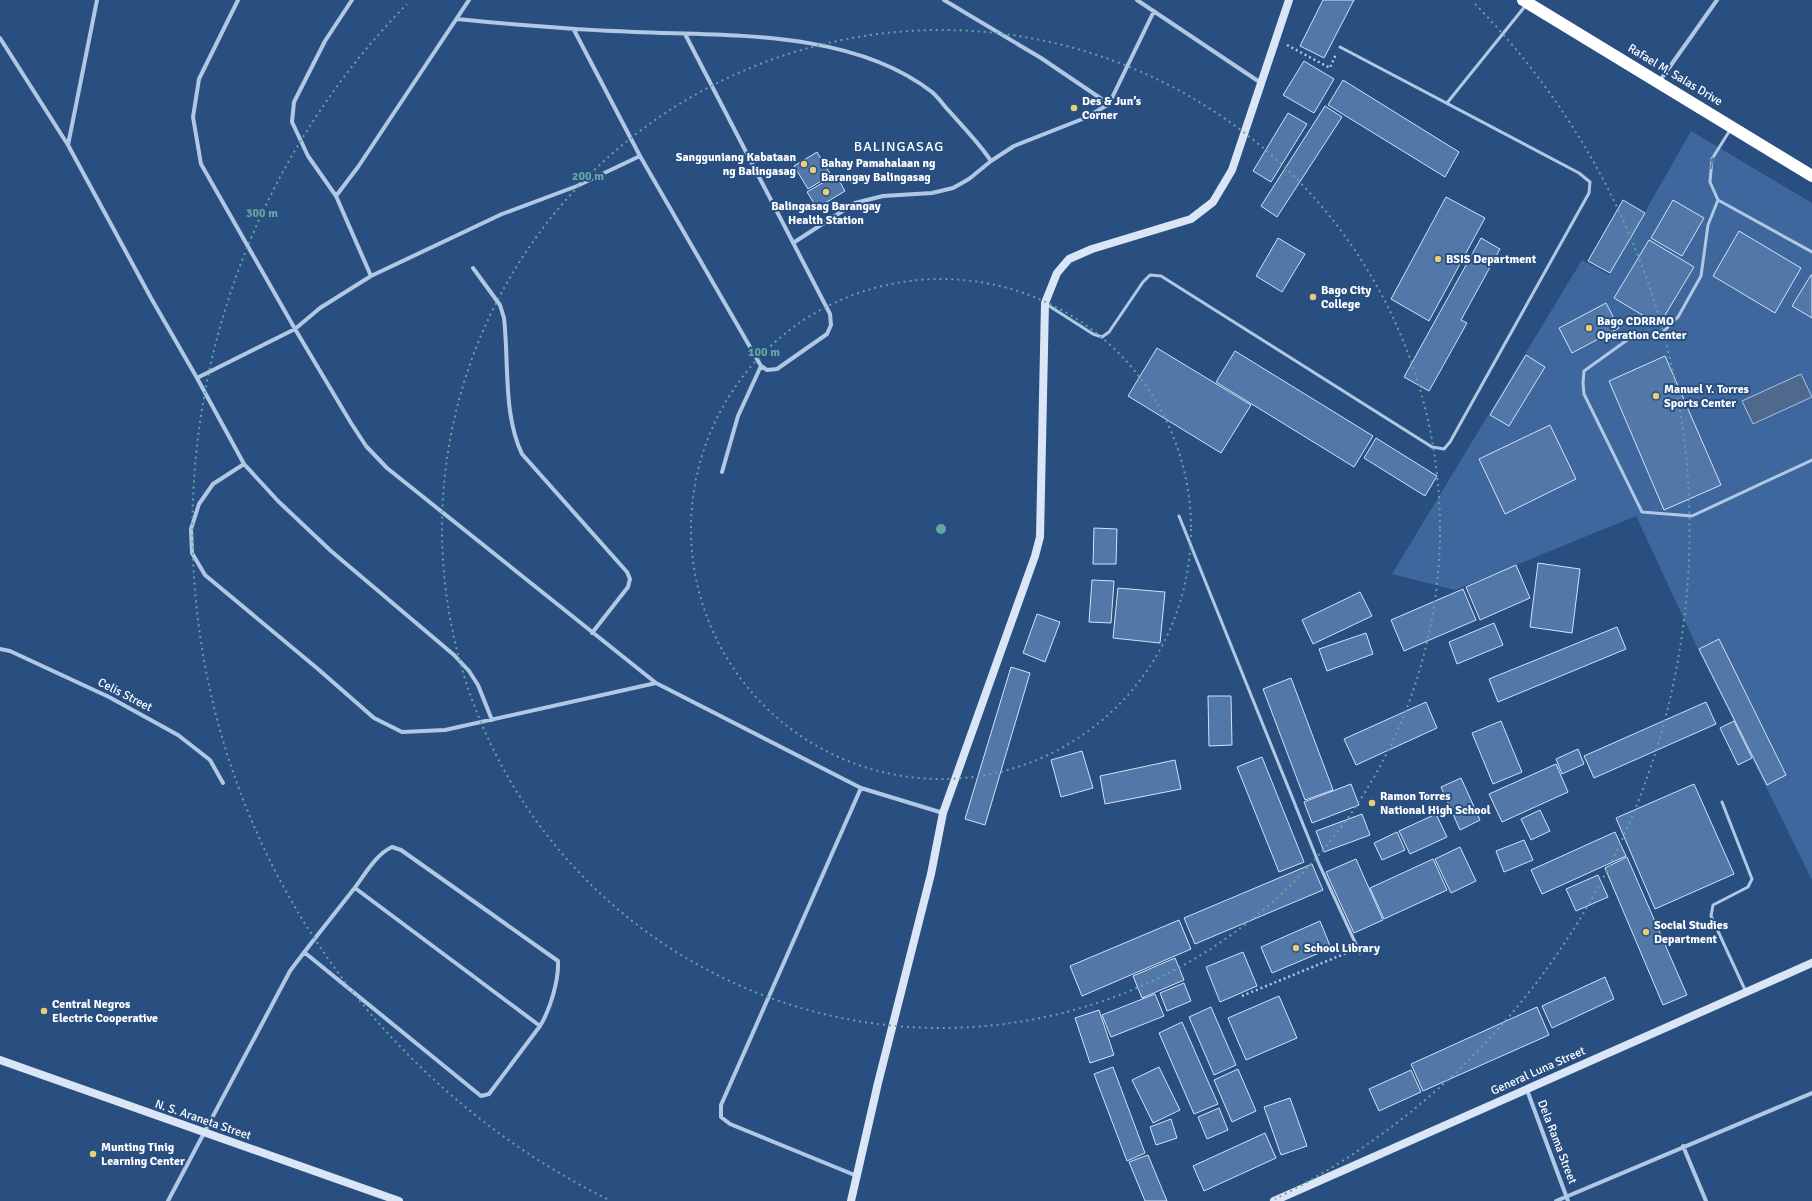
<svg xmlns="http://www.w3.org/2000/svg" width="1812" height="1201" viewBox="0 0 1812 1201" font-family="Signika,sans-serif">
  <style>
    .green { fill: #3e679d }
    .water { fill: #4f698d; stroke: #a6c3e6 }
    .building { fill: #5277a9; stroke: #d4e2f5 }
    .lines { fill: none; stroke-linecap: round; stroke-linejoin: round }
    .path { stroke: #b1c8e5; stroke-width: 2.5; stroke-dasharray: 2 3; stroke-linecap: butt }
    .lane { stroke: #b1c8e5; stroke-width: 3 }
    .street { stroke: #b1c8e5; stroke-width: 4 }
    .secondary { stroke: #dae5f5; stroke-width: 8 }
    .highway { stroke: #fff; stroke-width: 12 }
    .oneway { fill: #5979a3 }
    .ring { fill: none; stroke: #63a6a1; stroke-width: 2; stroke-dasharray: 2 4 }
    .poi-dot { fill: #eccc78; stroke: #294e80; stroke-width: 1.5 }
    .labels { text-anchor: middle; dominant-baseline: central; stroke-width: 4; stroke-linejoin: round; paint-order: stroke }
    .street-label { font-size: 12px; fill: #fff; stroke: #294e80 }
    .poi-label { font-size: 12px; font-weight: bold; fill: #fff; stroke: #294e80; text-anchor: start }
    .quarter-label { font-size: 14px; letter-spacing: 1px; fill: #fff; stroke: #294e80 }
    .centre { fill: #63a6a1; stroke: #294e80; stroke-width: 2 }
    .ring-label { font-size: 12px; text-anchor: middle; font-weight: bold; fill: #63a6a1; stroke: #294e80; stroke-width: 4; stroke-linejoin: round; paint-order: stroke }
  </style>
  <rect width="100%" height="100%" fill="#294e80"/>
  <!-- green -->
  <path class="green" d="M1691,131L1812,203V880L1698,649L1636,516L1455,590L1392,574L1582,260L1609,275Z"/>
  <!-- water -->
  <path class="water" d="M1801,374L1812,397L1753,424L1742,401Z"/>
  <!-- building -->
  <path class="building" d="M1323,0H1354L1324,58L1300,46Z
    M1304,61L1334,79L1314,113L1283,95Z
    M1343,80L1459,152L1445,177L1328,105Z
    M1325,106L1342,117L1277,217L1261,206Z
    M1288,113L1307,124L1271,182L1253,171Z
    M817,152L831,175L808,189L794,166Z
    M836,175L845,191L817,208L807,192Z
    M1446,197L1485,218L1429,321L1391,299Z
    M1623,200L1645,213L1610,273L1588,261Z
    M1673,200L1704,218L1682,256L1651,238Z
    M1739,231L1801,268L1775,313L1713,276Z
    M1278,238L1305,254L1282,292L1256,276Z
    M1481,238L1500,249L1461,320L1467,323L1429,391L1404,377Z
    M1649,240L1694,267L1659,325L1614,298Z
    M1811,275H1812V318L1792,306Z
    M1606,303L1619,328L1572,353L1559,328Z
    M1157,348L1251,405L1221,453L1128,396Z
    M1235,351L1373,436L1354,467L1216,382Z
    M1526,355L1545,367L1509,426L1490,415Z
    M1665,356L1721,485L1664,510L1609,381Z
    M1550,425L1576,479L1505,514L1479,459Z
    M1376,438L1437,476L1425,496L1364,458Z
    M1094,528L1117,529L1116,564H1093Z
    M1538,563L1580,569L1572,633L1530,627Z
    M1516,565L1530,598L1480,620L1466,587Z
    M1092,580L1114,581L1111,623L1089,622Z
    M1118,588L1165,592L1160,643L1113,638Z
    M1463,589L1476,620L1404,651L1391,620Z
    M1360,592L1372,616L1313,644L1302,620Z
    M1037,614L1060,622L1045,662L1023,653Z
    M1494,623L1503,645L1457,664L1449,642Z
    M1617,627L1626,649L1498,702L1489,679Z
    M1366,633L1373,654L1327,671L1319,649Z
    M1719,639L1786,775L1767,785L1699,649Z
    M1011,667L1030,673L985,825L965,819Z
    M1291,678L1333,790L1305,800L1263,689Z
    M1208,696H1231L1232,745L1209,746Z
    M1426,702L1437,728L1356,765L1344,739Z
    M1706,702L1716,724L1594,778L1584,756Z
    M1501,721L1522,772L1493,784L1472,733Z
    M1734,721L1752,758L1738,765L1720,728Z
    M1578,749L1584,764L1562,774L1556,759Z
    M1082,751L1093,788L1061,797L1051,760Z
    M1262,757L1304,862L1279,872L1237,767Z
    M1175,760L1181,789L1105,804L1100,776Z
    M1556,764L1568,792L1502,822L1489,794Z
    M1461,778L1480,820L1460,830L1441,787Z
    M1351,784L1359,805L1312,823L1304,802Z
    M1694,784L1734,874L1655,909L1616,818Z
    M1540,810L1550,831L1531,840L1521,819Z
    M1362,814L1370,835L1324,852L1316,831Z
    M1436,814L1447,837L1410,854L1399,831Z
    M1397,832L1405,850L1382,860L1374,843Z
    M1615,832L1626,856L1542,894L1531,870Z
    M1524,840L1533,860L1504,872L1496,851Z
    M1460,847L1476,881L1451,893L1435,859Z
    M1627,857L1687,995L1663,1005L1605,868Z
    M1356,859L1383,920L1354,933L1326,872Z
    M1433,859L1447,890L1384,919L1370,888Z
    M1312,864L1323,890L1195,944L1184,918Z
    M1598,875L1608,897L1576,911L1566,889Z
    M1179,920L1191,949L1082,996L1070,966Z
    M1320,921L1331,948L1272,973L1261,947Z
    M1243,952L1257,986L1220,1002L1206,967Z
    M1175,958L1184,980L1142,998L1133,976Z
    M1605,977L1614,999L1552,1028L1542,1006Z
    M1184,983L1191,1001L1167,1011L1160,993Z
    M1155,994L1164,1016L1111,1037L1102,1015Z
    M1279,996L1297,1038L1246,1060L1228,1018Z
    M1211,1007L1236,1065L1214,1075L1189,1017Z
    M1537,1007L1549,1035L1423,1091L1411,1064Z
    M1099,1010L1114,1055L1090,1063L1075,1018Z
    M1182,1022L1218,1104L1194,1114L1159,1033Z
    M1113,1067L1145,1153L1127,1161L1094,1074Z
    M1159,1067L1180,1110L1153,1123L1132,1080Z
    M1238,1069L1256,1111L1232,1122L1214,1080Z
    M1411,1070L1421,1092L1379,1111L1369,1089Z
    M1290,1098L1307,1146L1281,1155L1264,1107Z
    M1219,1108L1228,1130L1207,1139L1198,1117Z
    M1171,1119L1177,1138L1156,1145L1150,1127Z
    M1265,1133L1276,1158L1204,1191L1193,1166Z
    M1148,1155L1167,1201H1145L1129,1162Z"/>
  <g class="lines">
    <!-- path -->
    <path class="path" d="M1287,45L1330,68L1336,54
      M1242,996L1349,952"/>
    <!-- lane -->
    <path class="lane" d="M1447,103L1526,5
      M1730,130L1712,159L1710,182L1718,200L1812,252
      M1718,200L1708,225L1701,276L1678,317L1660,335L1630,338L1584,371L1583,383L1584,394L1642,512L1692,516L1812,460
      M1046,304L1093,334L1102,337L1109,332L1143,282L1150,275L1161,276L1432,447L1444,449L1450,442L1589,193L1590,182L1579,173L1340,47
      M1179,516L1319,864L1360,953
      M1722,802L1752,879L1748,887L1713,905L1711,916L1746,992"/>
    <!-- street -->
    <path class="street" d="M97,0L68,145L151,298L197,378
      M238,0L199,79L193,117L201,164L295,329L351,423L366,446L387,468L656,683L861,788L943,813
      M352,0L325,41L294,102L292,122L308,156L336,196L371,276
      M944,0L1041,58L1109,104
      M1137,0L1261,83
      M457,19C516,25 575,30 635,32C731,36 852,30 932,92C939,98 944,106 950,112C964,128 979,143 991,161
      M574,30L640,156L761,366L767,370L777,369L827,334L831,325L830,314L685,34
      M0,38L68,145
      M1659,82L1717,0
      M336,196L358,167L469,0
      M793,243L855,203L883,196L932,193L953,188L969,179L991,161L1014,146L1085,118L1109,104L1154,11
      M473,268L500,305L504,318C509,361 503,415 522,454L627,572L630,579L628,587L592,633
      M244,464L213,484L199,504L191,529L192,553L205,575L318,669L374,718L402,732L445,730L656,683
      M722,472L738,416L761,366
      M0,649L10,651L109,697L178,735L210,760L223,783
      M492,720L478,685L469,671L454,655L331,551L278,501L244,464L197,378L295,329L320,308L371,276L502,214L577,186L640,156
      M304,952L481,1096L489,1094L540,1026
      M1527,1090L1568,1201
      M1683,1146L1706,1201
      M857,1176L730,1124L721,1117V1105L861,788
      M168,1201L290,971C310,944 332,917 353,890C364,876 376,854 392,847L401,850L558,961C559,980 550,1010 540,1026L355,888
      M1556,1201L1812,1093"/>
    <!-- secondary -->
    <path class="secondary" d="M0,1060L399,1201
      M851,1201L878,1083L931,874L943,813L1035,556L1040,537L1045,303L1057,273L1069,259L1092,249L1191,219L1213,202L1232,170L1289,0
      M1274,1201L1812,963"/>
    <!-- highway -->
    <path class="highway" d="M1523,0L1812,176"/>
  </g>
  <!-- one-way arrows -->
  <defs><path id="oneway-solid" d="M-6-.8H1V-3.2L6.5 0L1 3.2V.8H-6Z"/></defs>
  <use class="oneway" href="#oneway-solid" transform="translate(1712 163) rotate(-78)"/>
  <!-- distance rings -->
  <g class="ring">
    <circle cx="941" cy="529" r="250"/>
    <circle cx="941" cy="529" r="499"/>
    <path d="M607 1199A749 749 0 0 1 407 4M1475 4A749 749 0 0 1 1275 1199"/>
  </g>
  <!-- markers -->
  <g class="poi-dot">
    <circle cx="1074" cy="108" r="4"/>
    <circle cx="804" cy="164" r="4"/>
    <circle cx="813" cy="170" r="4"/>
    <circle cx="826" cy="192" r="4"/>
    <circle cx="1438" cy="259" r="4"/>
    <circle cx="1313" cy="297" r="4"/>
    <circle cx="1589" cy="328" r="4"/>
    <circle cx="1656" cy="396" r="4"/>
    <circle cx="1372" cy="803" r="4"/>
    <circle cx="1646" cy="932" r="4"/>
    <circle cx="1296" cy="948" r="4"/>
    <circle cx="44" cy="1011" r="4"/>
    <circle cx="93" cy="1154" r="4"/>
  </g>
  <g class="labels">
    <!-- street labels -->
    <g class="street-label">
      <text transform="translate(1675 75) rotate(31)">Rafael M. Salas Drive</text>
      <text transform="translate(125 695) rotate(27)">Celis Street</text>
      <text transform="translate(1538 1071) rotate(-24)">General Luna Street</text>
      <text transform="translate(203 1120) rotate(19)">N. S. Araneta Street</text>
      <text transform="translate(1557 1142) rotate(69)">Dela Rama Street</text>
    </g>
    <!-- poi labels -->
    <g class="poi-label">
      <text x="1082" y="101">Des &amp; Jun’s<tspan x="1082" dy="14">Corner</tspan></text>
      <text x="796" y="157" text-anchor="end">Sangguniang Kabataan<tspan x="796" dy="14">ng Balingasag</tspan></text>
      <text x="821" y="163">Bahay Pamahalaan ng<tspan x="821" dy="14">Barangay Balingasag</tspan></text>
      <text x="826" y="206" text-anchor="middle">Balingasag Barangay<tspan x="826" dy="14">Health Station</tspan></text>
      <text x="1446" y="259">BSIS Department</text>
      <text x="1321" y="290">Bago City<tspan x="1321" dy="14">College</tspan></text>
      <text x="1597" y="321">Bago CDRRMO<tspan x="1597" dy="14">Operation Center</tspan></text>
      <text x="1664" y="389">Manuel Y. Torres<tspan x="1664" dy="14">Sports Center</tspan></text>
      <text x="1380" y="796">Ramon Torres<tspan x="1380" dy="14">National High School</tspan></text>
      <text x="1654" y="925">Social Studies<tspan x="1654" dy="14">Department</tspan></text>
      <text x="1304" y="948">School Library</text>
      <text x="52" y="1004">Central Negros<tspan x="52" dy="14">Electric Cooperative</tspan></text>
      <text x="101" y="1147">Munting Tinig<tspan x="101" dy="14">Learning Center</tspan></text>
    </g>
    <!-- quarter labels -->
    <g class="quarter-label">
      <text x="899" y="146">BALINGASAG</text>
    </g>
  </g>
  <circle cx="941" cy="529" r="6" class="centre"/>
  <g class="ring-label">
    <text x="588" y="180">200 m</text>
    <text x="262" y="217">300 m</text>
    <text x="764" y="356">100 m</text>
  </g>
</svg>
